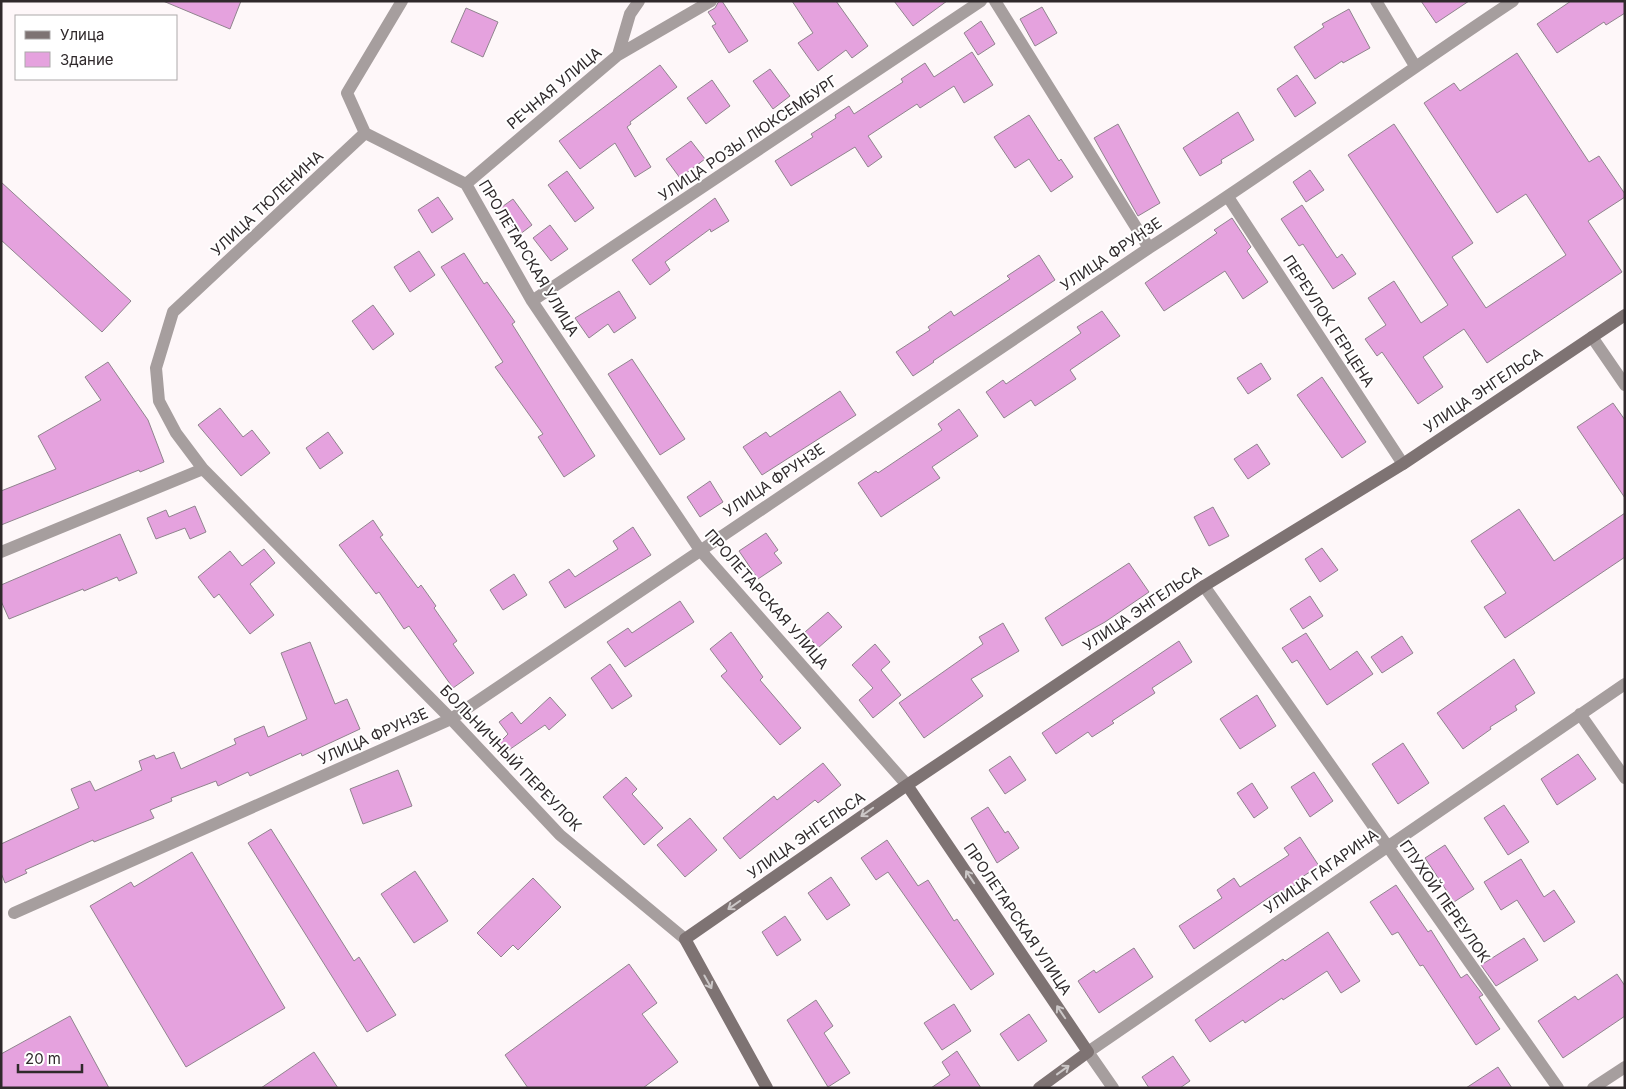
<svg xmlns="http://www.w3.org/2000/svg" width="1626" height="1089" viewBox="0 0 1626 1089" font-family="Inter,sans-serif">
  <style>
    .building { fill: #e5a2de; stroke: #90848e }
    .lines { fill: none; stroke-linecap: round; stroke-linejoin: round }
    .minor { stroke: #a69e9e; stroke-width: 12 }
    .secondary { stroke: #7e7373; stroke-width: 12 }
    .oneway { stroke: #cbc7c7 }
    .labels { text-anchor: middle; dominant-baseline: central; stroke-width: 4; stroke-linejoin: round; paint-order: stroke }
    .street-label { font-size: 15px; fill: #2f292b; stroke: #fff }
  </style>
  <rect width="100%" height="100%" fill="#fef7f9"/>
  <!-- building -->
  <path class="building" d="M163,1H241L230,29Z
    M719,1H722L748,41L729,53L712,26L716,24L708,12L715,8Z
    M792,1H836L868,46L852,58L846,50L818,71L798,43L813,33Z
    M894,1H947L913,26Z
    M1421,1H1469L1436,23Z
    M1571,1H1625V13L1606,25L1604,22L1557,53L1537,24Z
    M1042,7L1057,33L1035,46L1020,19Z
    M466,8L498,22L483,57L451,42Z
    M1349,9L1370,48L1343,63L1342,61L1315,79L1294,47L1324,27L1322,24Z
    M981,21L995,44L978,55L964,33Z
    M972,52L993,85L964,103L954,86L920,108L917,104L868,136L882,157L868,167L855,147L791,186L775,161L813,137L811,134L836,118L835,115L849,106L854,114L903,82L901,79L925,63L934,77Z
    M1517,53L1589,162L1599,156L1625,194V197L1588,221L1622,272L1487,363L1464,329L1423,357L1443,387L1418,404L1382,352L1377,356L1365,339L1386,325L1368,298L1394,281L1421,323L1448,305L1348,155L1394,124L1473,243L1452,257L1486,308L1566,255L1526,194L1497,213L1424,103L1454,83L1460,91Z
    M660,65L677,87L630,122L631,124L627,127L651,167L635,177L615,143L580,169L559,141Z
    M770,69L790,96L773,109L753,81Z
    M1297,75L1316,103L1295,117L1277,89Z
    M712,80L730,106L706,124L687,98Z
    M1238,112L1254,140L1221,160L1222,163L1200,176L1183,148Z
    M1029,115L1059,161L1061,159L1073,177L1051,192L1029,159L1015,168L994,137Z
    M1118,124L1160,203L1138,216L1094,138Z
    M691,141L705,159L680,178L666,159Z
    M1310,170L1324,190L1306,202L1293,182Z
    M567,171L594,208L575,222L548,185Z
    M1,182L131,301L102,332L1,240Z
    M438,197L453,219L432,233L418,210Z
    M715,198L729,221L711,232L710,229L665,262L670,270L650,285L632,260Z
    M513,199L532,225L519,235L499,209Z
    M1302,205L1337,258L1342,254L1356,274L1333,289L1303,244L1299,246L1281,219Z
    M1232,218L1251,247L1247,251L1268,282L1243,299L1225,271L1164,311L1145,283L1217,233L1214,230Z
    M550,225L568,249L551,261L533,238Z
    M419,251L435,275L410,292L394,267Z
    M464,253L484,284L487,282L515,322L512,324L595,456L564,477L538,437L543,434L495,367L503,362L441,267Z
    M1039,255L1055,280L933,361L934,362L913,376L896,352L930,330L928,327L951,311L954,316L1010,279L1007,276Z
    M619,291L636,318L614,333L608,324L589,338L575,318Z
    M373,305L394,334L373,350L352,321Z
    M1102,311L1120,336L1070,370L1076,379L1035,406L1031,400L1004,418L986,392L1003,380L1006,384L1081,333L1077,327Z
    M632,359L685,439L660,455L608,374Z
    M108,362L148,420L164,462L140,472L139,470L1,525V491L56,469L38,436L101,400L85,377Z
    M1261,363L1271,379L1248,394L1237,378Z
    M1322,377L1366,442L1342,458L1297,395Z
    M840,391L856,415L762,475L743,447L766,432L770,437Z
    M1613,403L1625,420V498L1577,427Z
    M220,408L243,437L252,430L270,453L241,476L198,425Z
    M959,409L978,436L932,467L940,478L881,517L858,483L876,471L878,473L942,430L938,424Z
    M328,432L343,453L320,469L306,448Z
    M1257,444L1270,464L1248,479L1234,459Z
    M710,481L723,502L700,517L687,497Z
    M195,506L206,532L190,539L185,528L156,539L147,518L166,510L169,517Z
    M1213,507L1229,536L1209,546L1194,517Z
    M1519,509L1554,561L1625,513V557L1505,638L1484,607L1506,593L1471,541Z
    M373,520L383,535L380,537L418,588L421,585L436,606L434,608L457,641L453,644L474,673L453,688L409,626L404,629L379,592L376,594L339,545Z
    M633,527L651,555L565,608L549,582L569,569L575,577L618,549L613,541Z
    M766,533L778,550L774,553L782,563L758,579L739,551Z
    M120,534L137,573L119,581L117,577L84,591L83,589L9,619L1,601V585Z
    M1322,548L1338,570L1320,582L1305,559Z
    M264,549L275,563L250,584L274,615L250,634L219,594L214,598L198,577L230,551L242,566Z
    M1129,563L1149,592L1105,622L1062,646L1045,618Z
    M514,574L527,595L503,610L490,590Z
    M1310,596L1323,616L1303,629L1290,609Z
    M680,601L694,622L625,667L607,642L628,628L632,633Z
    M828,612L842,627L818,648L805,632Z
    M1003,623L1019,651L971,679L983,696L924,738L899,703L983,644L979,637Z
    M731,632L763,677L760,680L801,728L780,745L721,676L727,671L710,649Z
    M1306,633L1330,670L1357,651L1373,674L1327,705L1297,660L1292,663L1282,648Z
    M1402,636L1413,653L1382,673L1371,657Z
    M1179,641L1192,662L1152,688L1155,693L1112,721L1114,723L1092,737L1088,732L1056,754L1042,733Z
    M310,642L335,704L347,699L360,729L302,756L301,753L250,776L248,772L218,786L216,781L171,798L172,801L150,810L154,818L94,842L93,840L25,870L27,873L5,883L1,873V844L79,808L71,789L90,781L95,791L142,770L139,761L154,755L156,759L174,752L181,769L236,744L234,739L264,726L268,737L307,719L281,653Z
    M875,644L890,662L881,670L901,695L873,718L859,700L873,688L852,665Z
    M1514,659L1535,693L1515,706L1517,710L1490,727L1491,729L1463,749L1437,713Z
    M610,664L632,696L612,709L591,678Z
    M1257,695L1276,726L1240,749L1220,719Z
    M550,697L566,715L549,730L545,725L506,752L499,743L508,734L499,722L512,712L521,724Z
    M1403,743L1429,783L1398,804L1372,764Z
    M1578,754L1596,779L1557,805L1541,779Z
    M1010,756L1026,780L1005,794L989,770Z
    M823,763L841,785L818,803L815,800L740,859L723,838L774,796L777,800Z
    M398,770L412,806L363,824L350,789Z
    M1314,772L1333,801L1310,817L1291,787Z
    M626,777L637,789L632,794L663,828L644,845L603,797Z
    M1252,783L1268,808L1254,818L1237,793Z
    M1504,805L1529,842L1508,855L1484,818Z
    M988,807L1005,833L1008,831L1019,848L997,863L971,818Z
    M690,818L717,850L685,877L657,845Z
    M271,829L354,961L359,957L396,1015L367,1032L248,843Z
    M1300,837L1319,866L1296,881L1298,883L1279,895L1277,892L1194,949L1179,926L1222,898L1217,890L1234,878L1240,887L1289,855L1284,848Z
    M887,840L918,886L928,880L954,921L957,919L994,974L971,990L888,872L876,880L861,858Z
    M1445,845L1474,889L1454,902L1425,858Z
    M192,852L285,1008L186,1067L90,906L131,882L134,887Z
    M1521,859L1544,897L1554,890L1575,922L1544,942L1517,900L1501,910L1484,882Z
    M415,871L448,921L414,943L381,894Z
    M831,877L850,905L827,920L808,893Z
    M533,878L561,907L518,950L513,945L501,957L477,933Z
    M1396,885L1428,932L1431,930L1461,978L1467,974L1483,995L1479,997L1500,1029L1476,1045L1423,965L1420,966L1398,932L1392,935L1370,902Z
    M785,916L801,940L777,956L762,932Z
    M1328,932L1360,981L1341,993L1327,971L1283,1000L1282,998L1245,1023L1243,1020L1210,1042L1195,1020L1283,959L1285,961Z
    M1524,938L1538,960L1496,986L1481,965Z
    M1134,948L1153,977L1099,1013L1078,981L1094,970L1096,973Z
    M629,964L657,1003L642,1014L678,1062L643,1088H528L505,1055Z
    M1617,974L1625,986V1016L1563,1058L1538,1021L1575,996L1578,1000Z
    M816,1000L833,1026L824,1033L850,1073L828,1087L787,1020Z
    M954,1004L971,1031L942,1050L924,1023Z
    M1029,1014L1047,1041L1018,1061L1000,1034Z
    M70,1016L109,1088H1V1054Z
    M957,1051L981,1088H931L950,1075L942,1062Z
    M314,1052L338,1088H261Z
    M1173,1056L1190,1081L1180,1088H1149L1142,1077Z
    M1498,1067L1512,1088H1466Z"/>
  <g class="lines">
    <!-- minor -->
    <path class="minor" d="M402,1L347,93L365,133L173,312L156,368L159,401L176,433L203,469L451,719L560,835L685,939
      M995,1L1149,248
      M1376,1L1415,66
      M618,55L711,1
      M365,133L466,184L532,301L700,550L907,785
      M466,184L618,55L630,14L639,1
      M1228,197L1403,464
      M532,301L981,1
      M1592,337L1625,385
      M1,552L203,469
      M1204,586L1558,1088
      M1580,714L1625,778
      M14,913L451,719L1149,248C1272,169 1391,82 1513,1
      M1113,1088L1088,1052L1625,684
      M1593,1088L1625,1067"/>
    <!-- secondary -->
    <path class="secondary" d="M907,785L1088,1052L1039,1088
      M767,1088L685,939L907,785L1204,586L1403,464L1625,315"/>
  </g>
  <!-- one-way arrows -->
  <defs><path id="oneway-shaft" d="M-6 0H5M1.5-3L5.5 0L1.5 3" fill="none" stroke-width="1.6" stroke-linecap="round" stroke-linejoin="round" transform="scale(1.25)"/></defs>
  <g class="oneway">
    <use href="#oneway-shaft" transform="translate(867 812) rotate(145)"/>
    <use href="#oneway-shaft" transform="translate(970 877) rotate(-124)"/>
    <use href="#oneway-shaft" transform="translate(734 905) rotate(145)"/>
    <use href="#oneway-shaft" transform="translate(708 982) rotate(61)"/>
    <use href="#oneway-shaft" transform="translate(1061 1012) rotate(-124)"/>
    <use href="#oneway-shaft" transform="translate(1063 1070) rotate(-36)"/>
  </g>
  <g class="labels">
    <!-- street labels -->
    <g class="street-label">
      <text transform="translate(554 88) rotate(-40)">РЕЧНАЯ УЛИЦА</text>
      <text transform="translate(748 138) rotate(-34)">УЛИЦА РОЗЫ ЛЮКСЕМБУРГ</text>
      <text transform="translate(267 203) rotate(-43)">УЛИЦА ТЮЛЕНИНА</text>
      <text transform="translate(1111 254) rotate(-34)">УЛИЦА ФРУНЗЕ</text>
      <text transform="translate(529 258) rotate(59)">ПРОЛЕТАРСКАЯ УЛИЦА</text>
      <text transform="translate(1329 321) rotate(57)">ПЕРЕУЛОК ГЕРЦЕНА</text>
      <text transform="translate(1483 390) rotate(-34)">УЛИЦА ЭНГЕЛЬСА</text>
      <text transform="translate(774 480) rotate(-34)">УЛИЦА ФРУНЗЕ</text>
      <text transform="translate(767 599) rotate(49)">ПРОЛЕТАРСКАЯ УЛИЦА</text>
      <text transform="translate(1142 608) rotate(-34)">УЛИЦА ЭНГЕЛЬСА</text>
      <text transform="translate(373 736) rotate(-24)">УЛИЦА ФРУНЗЕ</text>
      <text transform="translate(511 758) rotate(46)">БОЛЬНИЧНЫЙ ПЕРЕУЛОК</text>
      <text transform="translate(806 835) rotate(-35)">УЛИЦА ЭНГЕЛЬСА</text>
      <text transform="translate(1321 871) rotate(-35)">УЛИЦА ГАГАРИНА</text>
      <text transform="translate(1445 901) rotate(55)">ГЛУХОЙ ПЕРЕУЛОК</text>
      <text transform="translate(1018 919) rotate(56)">ПРОЛЕТАРСКАЯ УЛИЦА</text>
    </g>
  </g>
  <!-- border -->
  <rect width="1626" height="1089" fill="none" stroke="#2f292b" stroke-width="5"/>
  <!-- legend -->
  <rect x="15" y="15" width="162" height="65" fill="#ffffff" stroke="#aca9aa"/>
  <rect x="25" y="31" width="25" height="8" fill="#7e7373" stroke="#aca9aa"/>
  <text x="60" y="40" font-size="15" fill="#2f292b">Улица</text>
  <rect x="25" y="52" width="25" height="15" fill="#e5a2de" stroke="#aca9aa"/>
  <text x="60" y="65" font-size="15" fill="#2f292b">Здание</text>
  <!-- scale -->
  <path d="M18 1064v8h64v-8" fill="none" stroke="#2f292b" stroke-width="2.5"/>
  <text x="25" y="1064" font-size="15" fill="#2f292b" stroke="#ffffff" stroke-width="4" paint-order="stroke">20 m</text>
</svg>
